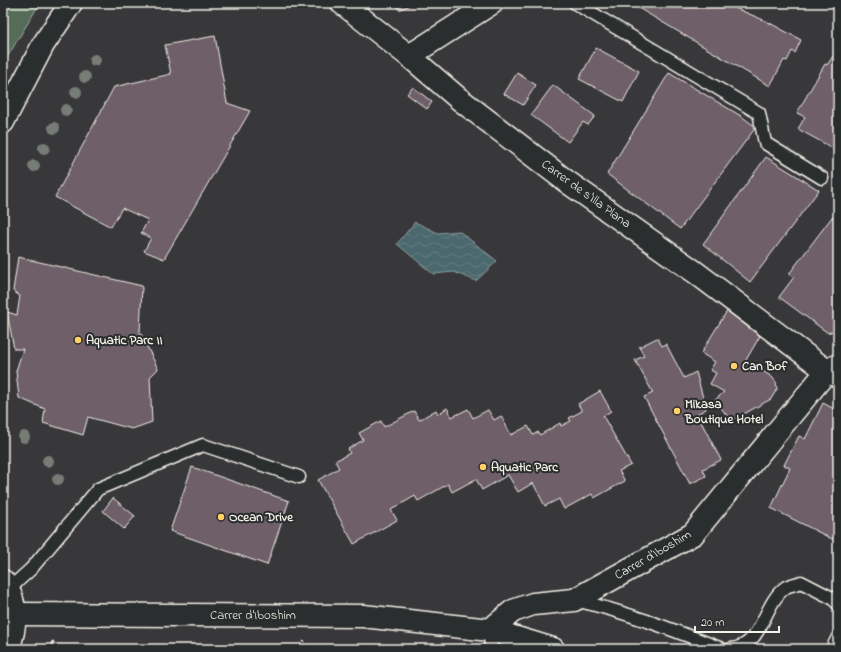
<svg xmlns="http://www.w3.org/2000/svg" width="841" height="652" viewBox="0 0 841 652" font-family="'Indie Flower',sans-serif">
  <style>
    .green { fill: #546c58; stroke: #a4aea0 }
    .water { fill: url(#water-waves); stroke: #8f9f9f }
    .building { fill: #6e5e68; stroke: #f4f1e8 }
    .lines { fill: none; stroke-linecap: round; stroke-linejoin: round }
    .service-casing { stroke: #f4f1e8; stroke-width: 15 }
    .minor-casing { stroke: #f4f1e8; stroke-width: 25 }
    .tertiary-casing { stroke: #f4f1e8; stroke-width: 25 }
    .path { stroke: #f4f1e8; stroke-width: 2.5; stroke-dasharray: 4 3; stroke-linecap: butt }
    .service { stroke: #2a2d2e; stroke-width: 12 }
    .minor { stroke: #2a2d2e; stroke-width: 22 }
    .tertiary { stroke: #2a2d2e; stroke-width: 22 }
    .tree { fill: #787c76 }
    .poi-dot { fill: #ffd166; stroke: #2a2d2e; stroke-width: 1.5 }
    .labels { text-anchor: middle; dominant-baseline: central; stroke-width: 4; stroke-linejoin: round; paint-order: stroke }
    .street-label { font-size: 13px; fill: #f4f1e8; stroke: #2a2d2e }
    .poi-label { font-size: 13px; font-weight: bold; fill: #f4f1e8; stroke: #2a2d2e; text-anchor: start }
  </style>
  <defs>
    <pattern id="water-waves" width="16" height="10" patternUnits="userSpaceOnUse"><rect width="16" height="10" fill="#4b686e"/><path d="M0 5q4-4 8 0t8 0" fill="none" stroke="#667e83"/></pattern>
  </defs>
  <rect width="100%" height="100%" fill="#38373a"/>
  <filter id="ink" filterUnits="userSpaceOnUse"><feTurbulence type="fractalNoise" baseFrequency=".025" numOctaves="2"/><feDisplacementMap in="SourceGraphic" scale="8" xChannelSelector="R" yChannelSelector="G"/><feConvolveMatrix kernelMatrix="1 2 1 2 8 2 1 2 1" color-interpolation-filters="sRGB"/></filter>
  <g filter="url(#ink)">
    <!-- green -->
    <path class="green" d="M3,3H40L3,64Z"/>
    <!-- water -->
    <path class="water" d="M415,222L438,233L459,231L497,261L476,281L454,272L433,274L397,244Z"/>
    <!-- building -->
    <path class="building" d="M396,3H414L399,10Z
      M630,3H723L766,21L801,40L795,53L792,51L787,61L784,60L770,86Z
      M215,36L227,103L250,111L164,259L144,251L151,238L141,233L148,220L122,208L111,227L55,197L114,87L171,74L165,45Z
      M596,48L639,71L623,102L579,79Z
      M838,49V151L798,129L805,117L797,113L825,64L827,65Z
      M517,73L536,85L523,105L504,94Z
      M669,73L741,116L756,127L680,229L607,174Z
      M553,85L595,116L588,125L583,122L568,142L531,115Z
      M413,87L432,102L427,109L407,94Z
      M766,157L819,190L750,282L703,244Z
      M832,217L837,220L838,219V329L828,333L779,297L794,277L789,274Z
      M18,257L142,286L140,332L158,369L150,377L152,422L132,429L88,417L83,435L43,423L45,409L19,398L16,371L23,349H14L7,312L17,315L20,296L13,291Z
      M727,311L760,336L746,360L772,377L776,382L777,389L771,399L731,421L715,400L724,392L710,384L716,373L710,370L715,362L701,353Z
      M657,338L662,346L666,344L684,378L696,372L706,409L697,414L721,460L703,469L706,476L690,484L644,397L653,393L635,360L644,356L639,347Z
      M600,391L611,411L603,416L631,465L619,471L625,481L594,498L592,494L564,509L559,499L545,506L533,483L518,492L508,475L482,490L476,479L452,492L448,484L418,501L415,496L391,510L397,520L354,544L318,480L339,468L335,461L350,453L348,449L363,440L359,433L381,421L384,427L414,411L419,420L436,410L438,414L447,408L452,417L468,409L473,418L488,410L494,420L501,416L511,435L528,426L533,435L538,432L540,435L560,423L561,426L571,421L569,418L582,411L578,404Z
      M823,403L838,411V542L771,508L790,468L784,465L799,436L805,439Z
      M192,467L289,501L267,565L170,531Z
      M113,498L135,516L124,529L103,511Z"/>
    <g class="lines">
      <defs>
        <path id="service" d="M575,3L759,113L765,143L822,178
          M9,589L31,569L98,489L203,445L299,477
          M575,600C626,612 674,630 722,649
          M490,630L491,649
          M731,649C764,646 762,604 786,587C790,585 796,584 801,582L832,598L838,604
          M832,649L838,637"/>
        <path id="minor" d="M342,3L409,56L458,98L566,181L695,272L827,371L838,376
          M409,56L492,3
          M3,122L43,45L71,3
          M15,614L363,616L490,630L553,649
          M490,630L513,611L533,604L574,600L693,534L827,371L838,365"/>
        <path id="tertiary" d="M3,581C18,602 17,625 8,649"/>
      </defs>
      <!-- service casing -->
      <use href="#service" class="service-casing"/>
      <!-- minor casing -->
      <use href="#minor" class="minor-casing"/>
      <!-- tertiary casing -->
      <use href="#tertiary" class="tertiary-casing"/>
      <!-- path -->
      <path class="path" d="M46,649L54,641
        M303,649L304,641
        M360,649L361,642"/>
      <!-- service -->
      <use href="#service" class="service"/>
      <!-- minor -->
      <use href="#minor" class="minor"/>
      <!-- tertiary -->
      <use href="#tertiary" class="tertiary"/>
    </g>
    <!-- trees -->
    <g class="tree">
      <circle cx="95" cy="60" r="6"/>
      <circle cx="85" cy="77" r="6"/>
      <circle cx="76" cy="92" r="6"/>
      <circle cx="66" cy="110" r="6"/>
      <circle cx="54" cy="128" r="6"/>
      <circle cx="44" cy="148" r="6"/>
      <circle cx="34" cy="166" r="6"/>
      <circle cx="24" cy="437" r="6"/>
      <circle cx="48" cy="461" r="6"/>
      <circle cx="58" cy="479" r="6"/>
    </g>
  </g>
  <!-- markers -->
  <g class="poi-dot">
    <circle cx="78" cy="340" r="4"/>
    <circle cx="734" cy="366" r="4"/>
    <circle cx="677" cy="411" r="4"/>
    <circle cx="483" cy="467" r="4"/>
    <circle cx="221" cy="517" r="4"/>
  </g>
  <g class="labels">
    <!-- street labels -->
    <g class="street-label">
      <text transform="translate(586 194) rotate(36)">Carrer de s'Illa Plana</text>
      <text transform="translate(653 555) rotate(-30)">Carrer d'Iboshim</text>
      <text x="253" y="615">Carrer d'Iboshim</text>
    </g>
    <!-- poi labels -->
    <g class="poi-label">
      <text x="86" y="340">Aquatic Parc II</text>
      <text x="742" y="366">Can Bof</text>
      <text x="685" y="404">Mikasa<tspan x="685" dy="15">Boutique Hotel</tspan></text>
      <text x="491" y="467">Aquatic Parc</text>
      <text x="229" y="517">Ocean Drive</text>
    </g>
  </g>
  <!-- margin -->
  <rect width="841" height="652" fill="none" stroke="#2a2d2e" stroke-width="16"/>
  <rect x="8" y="8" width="825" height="636" fill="none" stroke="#f4f1e8" stroke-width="1.5" filter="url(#ink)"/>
  <!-- scale -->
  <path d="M695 626v6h84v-6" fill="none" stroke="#f4f1e8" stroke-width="2"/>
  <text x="701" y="626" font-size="12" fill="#f4f1e8" stroke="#2a2d2e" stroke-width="3" paint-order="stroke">20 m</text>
</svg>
